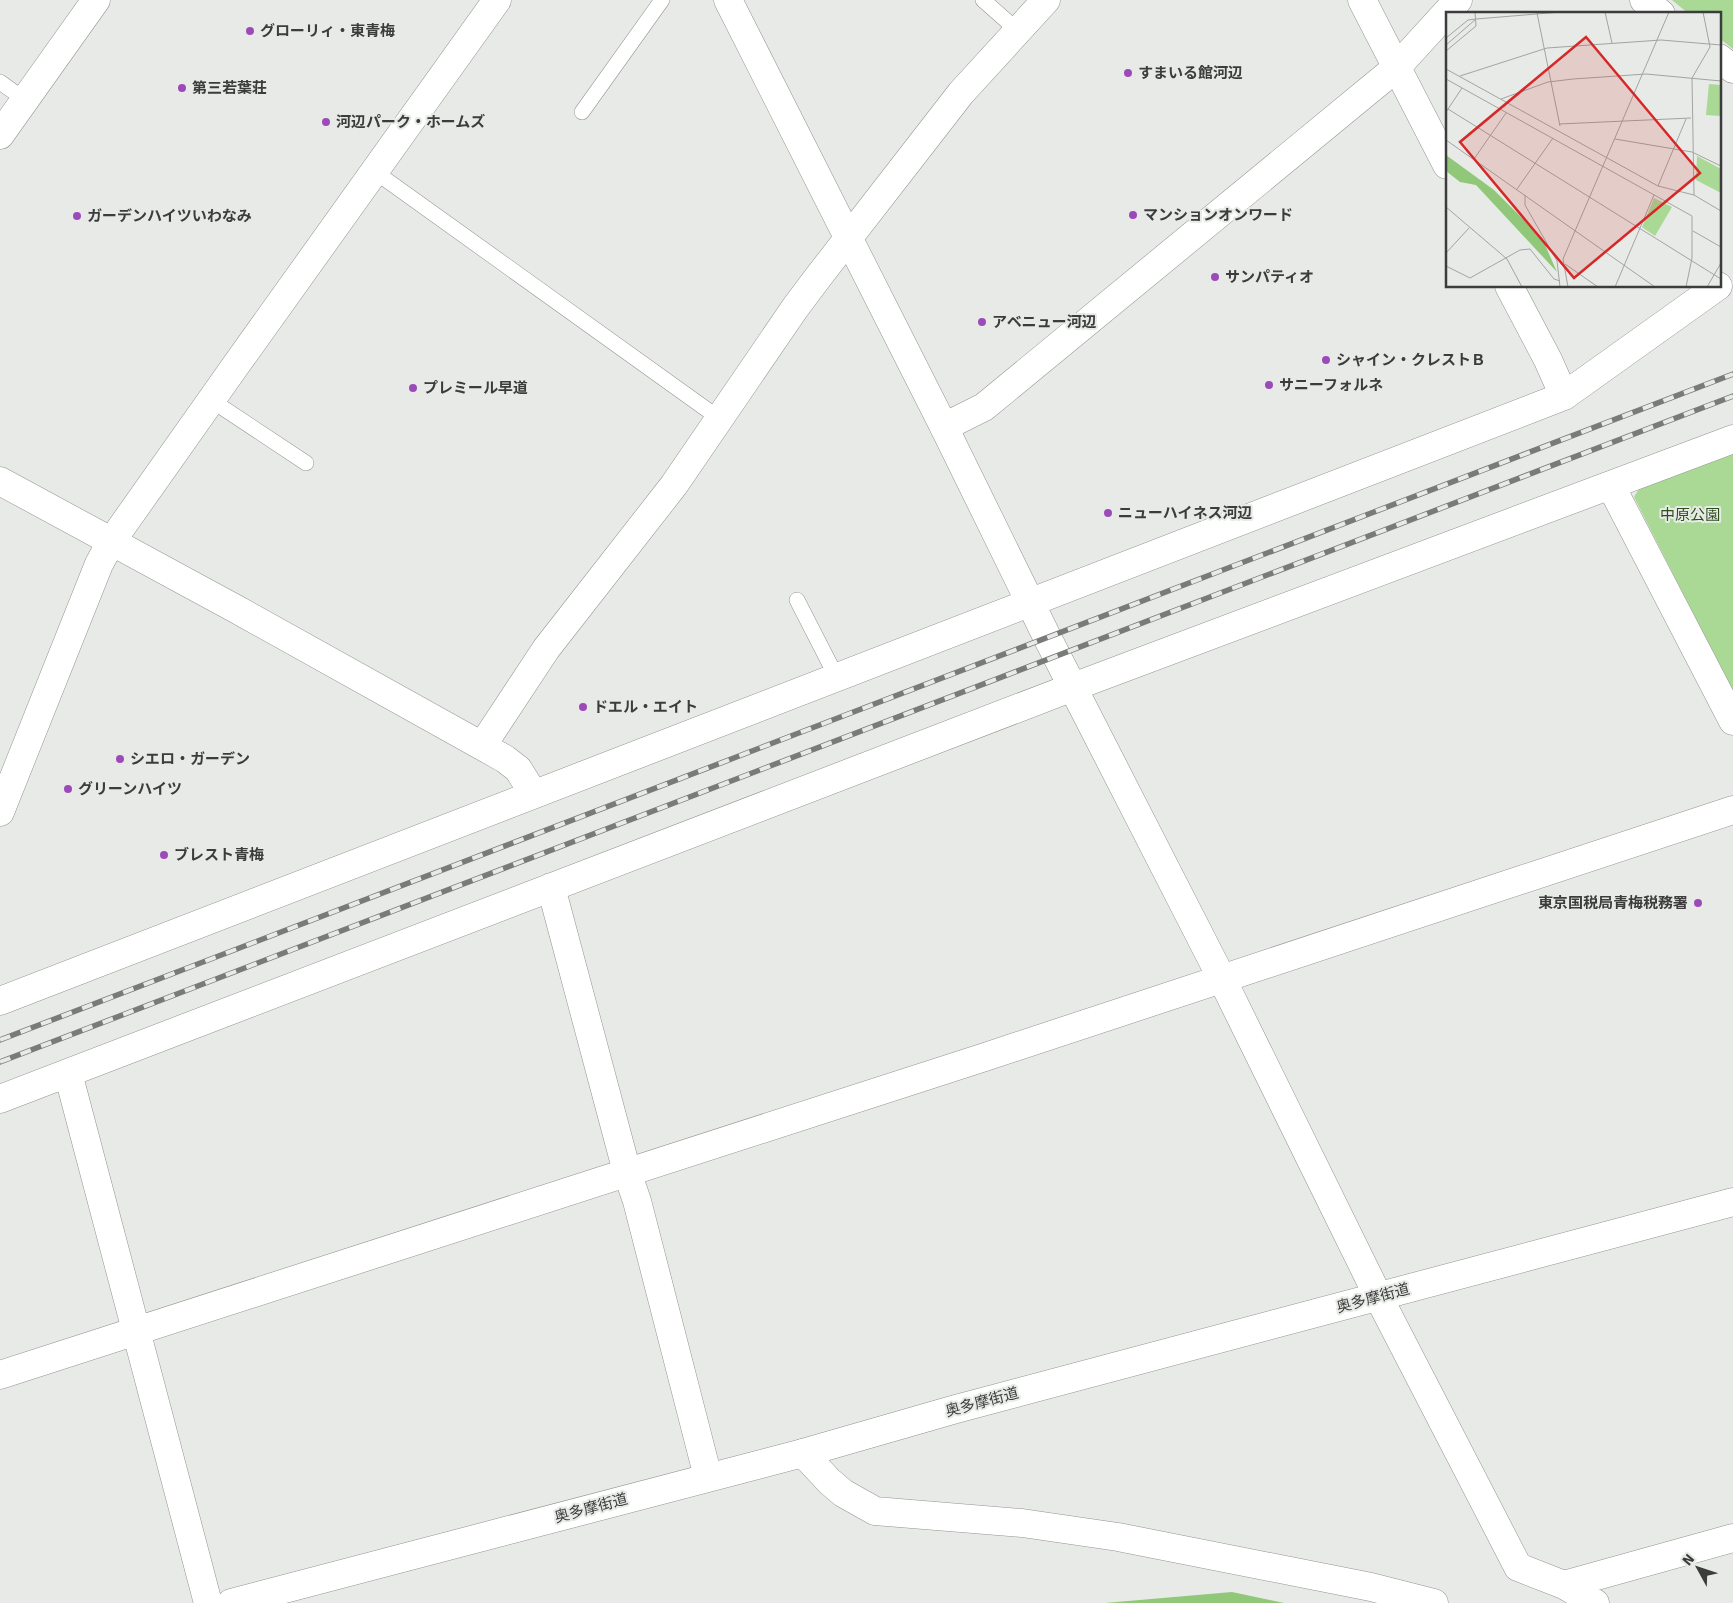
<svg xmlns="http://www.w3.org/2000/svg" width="1733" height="1603" viewBox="0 0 1733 1603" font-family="Signika,'Noto Sans JP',sans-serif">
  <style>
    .green { fill: #a9d994 }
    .forest { fill: #90c778 }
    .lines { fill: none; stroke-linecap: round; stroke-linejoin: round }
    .service-casing { stroke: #939591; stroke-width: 16 }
    .minor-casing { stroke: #939591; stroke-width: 29 }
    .tertiary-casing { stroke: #939591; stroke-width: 29 }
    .primary-casing { stroke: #939591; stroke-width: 29 }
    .service { stroke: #fff; stroke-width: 15 }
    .minor { stroke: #fff; stroke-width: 28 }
    .tertiary { stroke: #fff; stroke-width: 28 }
    .primary { stroke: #fff; stroke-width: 28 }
    .rail-casing { stroke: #797b79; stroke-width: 5.5 }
    .rail { stroke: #e7eae6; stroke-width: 4; stroke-dasharray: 11; stroke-linecap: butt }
    .poi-dot { fill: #9c4ab9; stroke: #e7eae6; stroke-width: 2 }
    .labels { text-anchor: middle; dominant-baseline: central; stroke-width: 4; stroke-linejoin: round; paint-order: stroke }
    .poi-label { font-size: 15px; font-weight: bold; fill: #3b3c3b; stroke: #e7eae6; text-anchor: start }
    .park-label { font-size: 15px; fill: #2c501a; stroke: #e7eae6 }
    .street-label { font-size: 15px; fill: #3b3c3b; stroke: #e7eae6 }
    .inset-road { fill: none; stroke: #a2a4a2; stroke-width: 1 }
    .view { fill: #d62828; fill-opacity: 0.15; stroke: #d62828; stroke-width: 2.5 }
    .inset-edge { fill: none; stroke: #3b3c3b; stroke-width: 2.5 }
  </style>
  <rect width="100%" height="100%" fill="#e7eae6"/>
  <!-- green -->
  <path class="green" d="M1672,0H1733V49L1719,38V14H1689Z
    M1733,454V692L1634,497L1639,489Z"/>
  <!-- forest -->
  <path class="forest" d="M1232,1592L1284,1603H1105Z"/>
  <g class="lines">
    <defs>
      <path id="service" d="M983,0L1018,31
        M0,82L25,100
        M582,112L662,0
        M374,171L720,419
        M211,400L306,463
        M797,600L837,678"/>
      <path id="minor" d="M1362,0L1447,165
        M1644,0L1661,14
        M1719,58L1733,69
        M0,135L96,0
        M1509,286L1548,360L1564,396
        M944,427L984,407L1396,68L1458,0
        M0,481L236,609L482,746L505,759L518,769L533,793
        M1611,486L1733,721
        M482,746L546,649L674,485L795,308L819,276L961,93L1046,0
        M0,812L99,564L111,542L236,365L497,0
        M551,887L627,1172L637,1201L708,1477
        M0,1001L1564,396L1718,286
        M68,1073L208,1603
        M0,1099L1073,687L1733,439
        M1378,1296L1518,1567L1564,1585L1595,1603
        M0,1375L985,1057L1733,810
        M803,1453L829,1481L843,1493L875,1511L1022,1523L1118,1537L1371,1587L1434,1603
        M1564,1585L1733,1538"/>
      <path id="tertiary" d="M728,0L944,427L1047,637L1222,979L1378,1296"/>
      <path id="primary" d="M231,1603L803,1453L956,1409L1733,1202"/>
    </defs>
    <!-- service casing -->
    <use href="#service" class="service-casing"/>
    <!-- minor casing -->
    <use href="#minor" class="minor-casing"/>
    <!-- tertiary casing -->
    <use href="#tertiary" class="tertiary-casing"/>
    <!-- primary casing -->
    <use href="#primary" class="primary-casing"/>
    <!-- service -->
    <use href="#service" class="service"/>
    <!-- minor -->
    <use href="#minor" class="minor"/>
    <!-- tertiary -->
    <use href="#tertiary" class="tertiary"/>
    <!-- primary -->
    <use href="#primary" class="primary"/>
    <defs>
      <path id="rail" d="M0,1040L1733,374
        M0,1062L1733,396"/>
    </defs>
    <!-- rail casing -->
    <use href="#rail" class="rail-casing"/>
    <!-- rail -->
    <use href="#rail" class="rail"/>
  </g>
  <!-- markers -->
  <g class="poi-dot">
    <circle cx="250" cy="31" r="5"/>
    <circle cx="1128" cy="73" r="5"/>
    <circle cx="182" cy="88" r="5"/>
    <circle cx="326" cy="122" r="5"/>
    <circle cx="1133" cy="215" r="5"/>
    <circle cx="77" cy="216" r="5"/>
    <circle cx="1215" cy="277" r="5"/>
    <circle cx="982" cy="322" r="5"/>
    <circle cx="1326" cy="360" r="5"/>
    <circle cx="1269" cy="385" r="5"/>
    <circle cx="413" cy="388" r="5"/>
    <circle cx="1108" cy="513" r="5"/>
    <circle cx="583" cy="707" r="5"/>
    <circle cx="120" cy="759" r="5"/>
    <circle cx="68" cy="789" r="5"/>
    <circle cx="164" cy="855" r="5"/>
    <circle cx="1698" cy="903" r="5"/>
  </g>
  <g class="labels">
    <!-- poi labels -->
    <g class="poi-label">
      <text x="260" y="31">グローリィ・東青梅</text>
      <text x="1138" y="73">すまいる館河辺</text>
      <text x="192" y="88">第三若葉荘</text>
      <text x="336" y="122">河辺パーク・ホームズ</text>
      <text x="1143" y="215">マンションオンワード</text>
      <text x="87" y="216">ガーデンハイツいわなみ</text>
      <text x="1225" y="277">サンパティオ</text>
      <text x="992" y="322">アベニュー河辺</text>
      <text x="1336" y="360">シャイン・クレストＢ</text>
      <text x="1279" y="385">サニーフォルネ</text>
      <text x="423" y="388">プレミール早道</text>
      <text x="1118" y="513">ニューハイネス河辺</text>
      <text x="593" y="707">ドエル・エイト</text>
      <text x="130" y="759">シエロ・ガーデン</text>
      <text x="78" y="789">グリーンハイツ</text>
      <text x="174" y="855">ブレスト青梅</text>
      <text x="1688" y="903" text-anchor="end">東京国税局青梅税務署</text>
    </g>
    <!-- park labels -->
    <g class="park-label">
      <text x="1690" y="515">中原公園</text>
    </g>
    <!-- street labels -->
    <g class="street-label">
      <text transform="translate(1373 1298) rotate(-15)">奥多摩街道</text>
      <text transform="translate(982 1402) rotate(-15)">奥多摩街道</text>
      <text transform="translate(591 1508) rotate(-15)">奥多摩街道</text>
    </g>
  </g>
  <!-- overview -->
  <g transform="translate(1446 12)">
    <rect width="275" height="275" fill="#e7eae6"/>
    <path d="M263,72L275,73V104L260,103ZM251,144L275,157V181L250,168ZM208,186L226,195L209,224L196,215Z" fill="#a9d994"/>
    <path d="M0,143L48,178L96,226L111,260L30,173L14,170L0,159Z" fill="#90c778"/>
    <path class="inset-road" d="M159,0L166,31M91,1L114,114M0,26L22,8L30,7M0,33L30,7L115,0M0,39L30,14L29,0M0,57L212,174L248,183L275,199M14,64L101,36L215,28L275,33M0,67L246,204V246L240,275M55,87L102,70L127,67L200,62L275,69M2,97L275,267M0,100L16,76M113,112L245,106M169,127L246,140L275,154M0,128L209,275M28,147L60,101M212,174L240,107M71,177L107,126M79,183V193L111,249L114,275M248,183L246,66L264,35L257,0M0,195L61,247L76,275M247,219L275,235M0,241L23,216M119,252L152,275M0,254L24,266L74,238L84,237L108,267L114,269M122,275L117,247L223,0M169,275L208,183M261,275L275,251"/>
    <path class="view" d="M140,25L254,161L128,266L14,130Z"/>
    <rect width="275" height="275" class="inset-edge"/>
  </g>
  <!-- north arrow -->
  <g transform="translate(1698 1568) rotate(310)" stroke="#e7eae6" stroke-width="4" paint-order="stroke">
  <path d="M0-4L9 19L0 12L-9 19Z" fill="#3b3c3b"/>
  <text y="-8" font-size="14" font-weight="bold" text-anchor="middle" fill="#3b3c3b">N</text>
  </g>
</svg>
